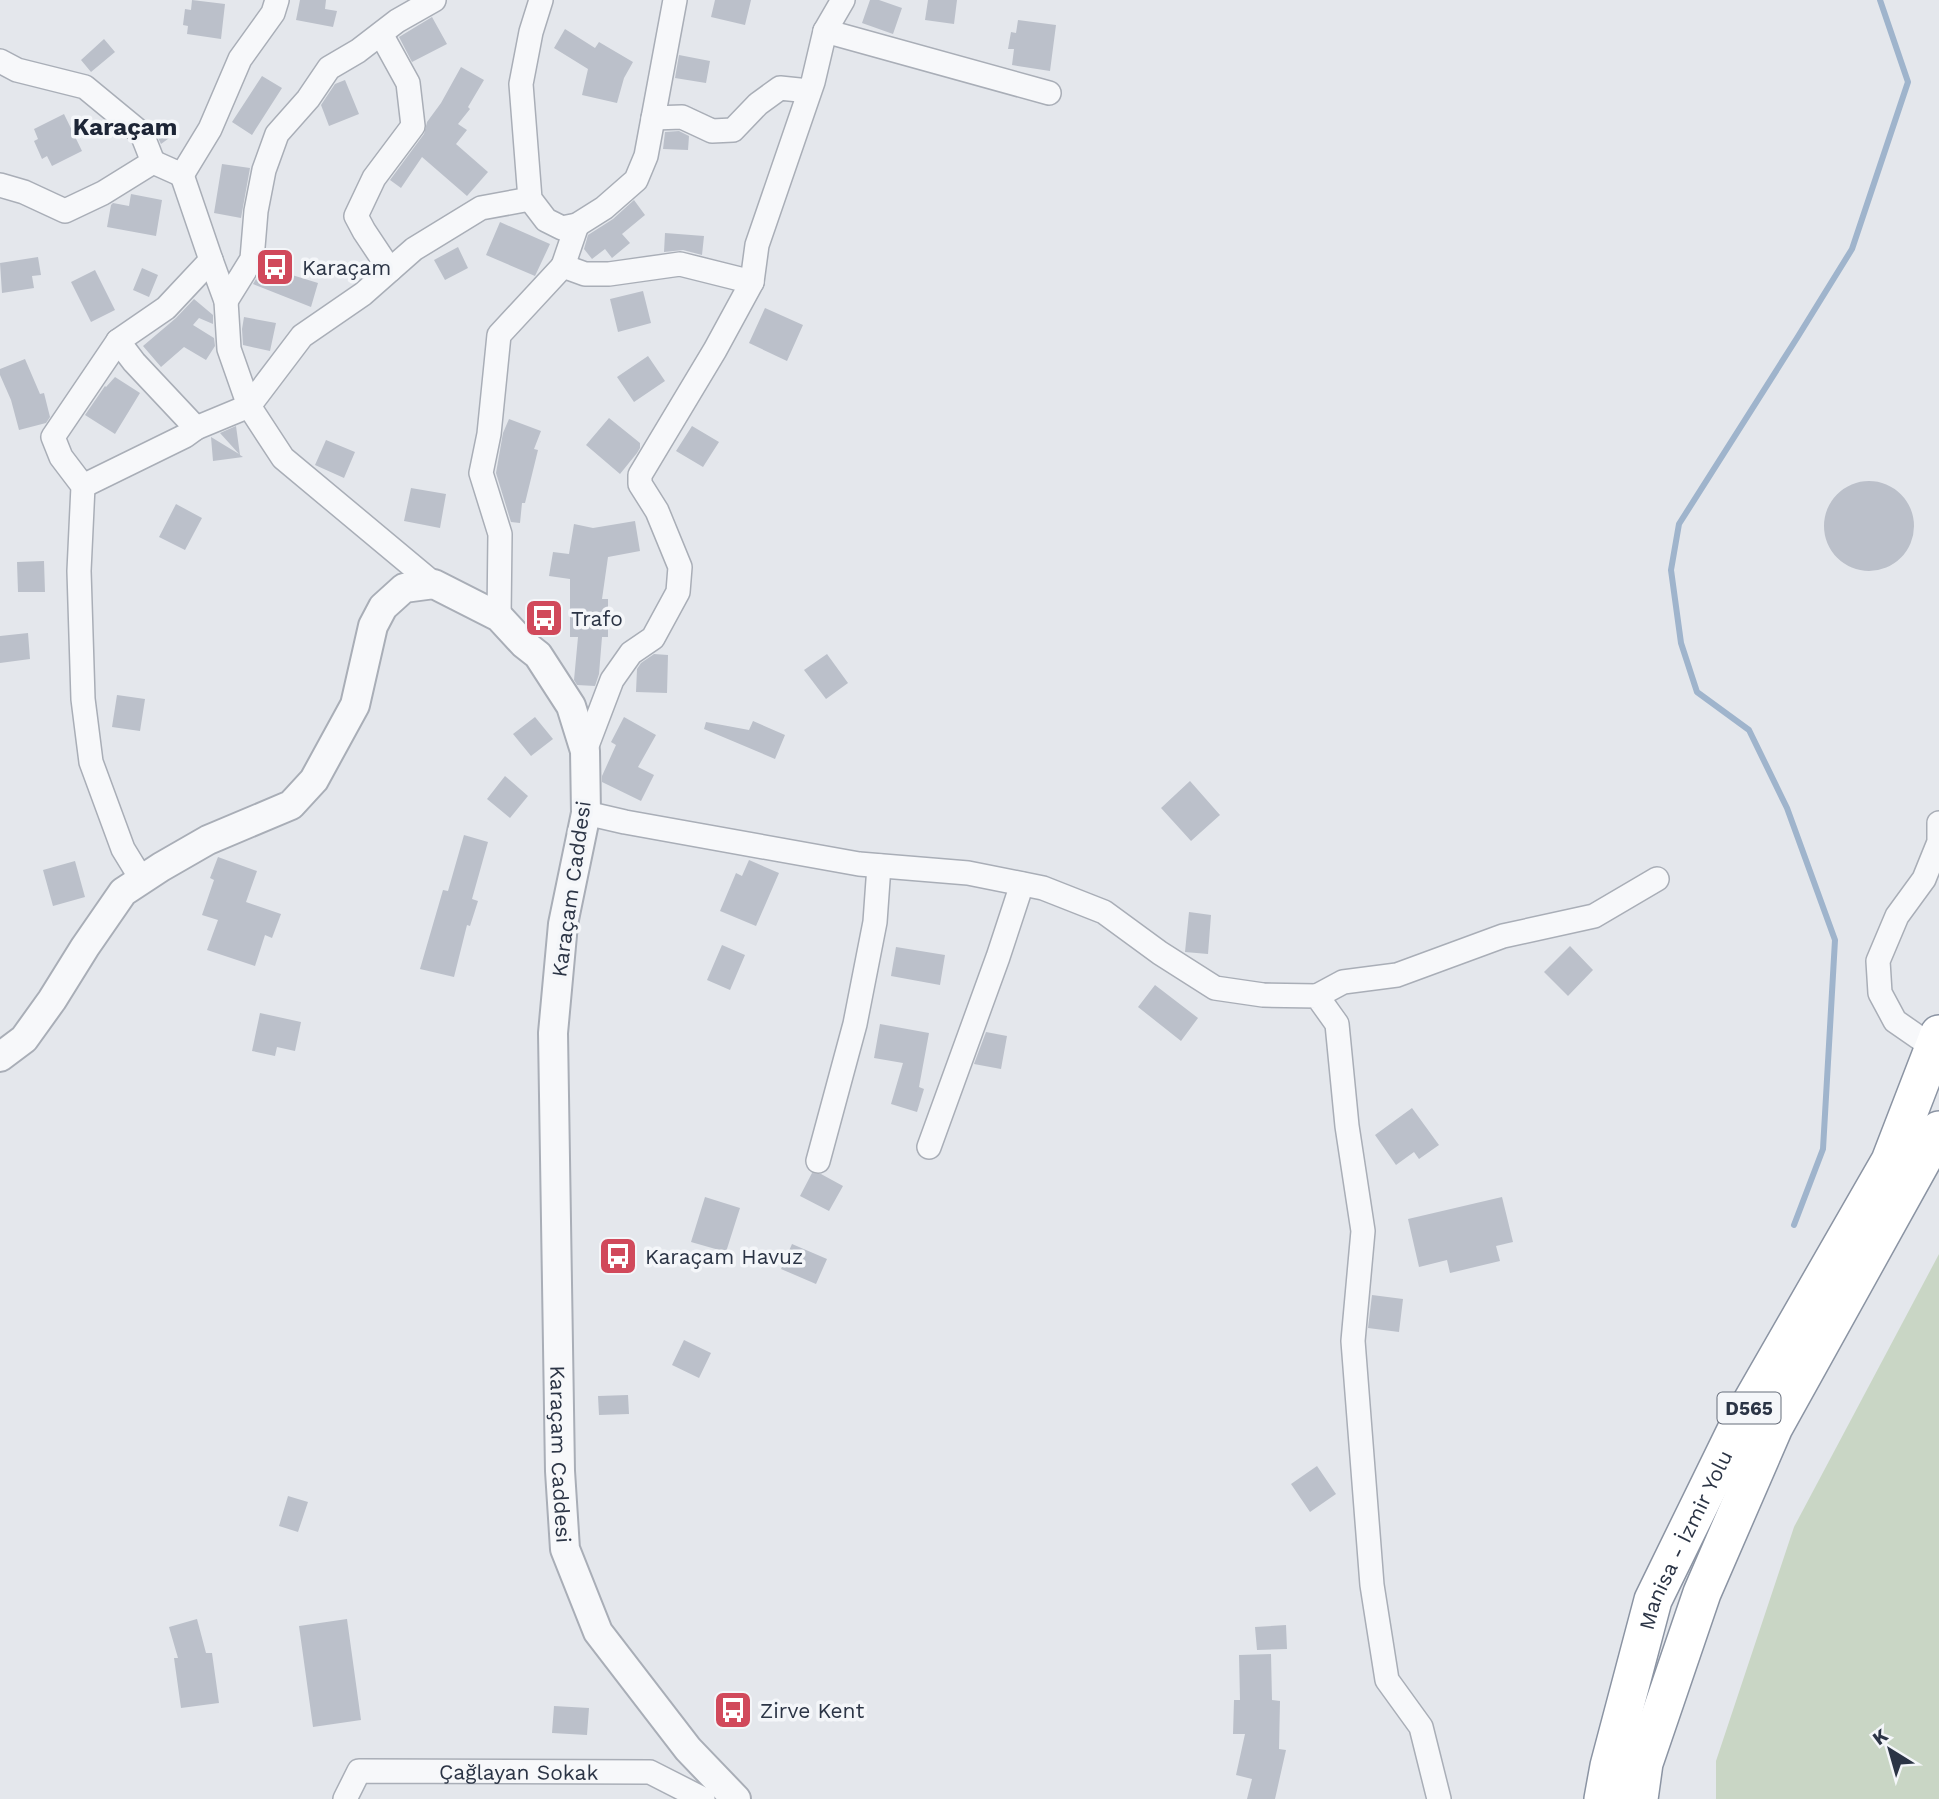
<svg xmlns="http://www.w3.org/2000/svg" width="1939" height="1799" viewBox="0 0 1939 1799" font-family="'Work Sans',sans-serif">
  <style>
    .green { fill: #c9d6c5 }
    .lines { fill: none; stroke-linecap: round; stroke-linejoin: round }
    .stream { stroke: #9fb4cc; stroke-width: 6 }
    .building { fill: #bbc0ca }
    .minor-casing { stroke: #a9aeb7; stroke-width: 26 }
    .tertiary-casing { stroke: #a9aeb7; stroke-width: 32 }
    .trunk-casing { stroke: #8b94a3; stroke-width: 40 }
    .minor { stroke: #f7f8fa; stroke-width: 23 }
    .tertiary { stroke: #f7f8fa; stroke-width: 28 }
    .trunk { stroke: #fff; stroke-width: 37 }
    .labels { text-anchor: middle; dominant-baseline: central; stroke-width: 7; stroke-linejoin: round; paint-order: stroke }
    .shield { fill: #f4f6f9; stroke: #676e7b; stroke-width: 2 }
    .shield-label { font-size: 19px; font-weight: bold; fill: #2b3445 }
    .poi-label { font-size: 21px; fill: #2b3445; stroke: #f4f6f9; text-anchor: start }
    .street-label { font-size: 21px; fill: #2b3445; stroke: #f4f6f9 }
    .quarter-label { font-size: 24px; font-weight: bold; fill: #1d2536; stroke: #f4f6f9 }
  </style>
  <rect width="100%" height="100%" fill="#e4e7ec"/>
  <!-- green -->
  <path class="green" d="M1939,1254V1799H1716V1761L1794,1527Z"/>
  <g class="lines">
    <!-- stream -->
    <path class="stream" d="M1794,1225L1823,1149L1835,940L1787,808L1749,730L1697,692L1681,643L1671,570L1679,524L1797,338L1852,249L1908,82L1880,0"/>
  </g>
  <!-- building -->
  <path class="building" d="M192,0L225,4L221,39L187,34L188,26L183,25L185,9L191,10Z
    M300,0H326L325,9L337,11L333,27L296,20Z
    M715,0H751L745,25L711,17Z
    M870,0H879L902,8L893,34L862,23Z
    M928,0H957L954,24L925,20Z
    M432,17L447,44L412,62L399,37Z
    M1018,20L1056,25L1050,71L1012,65L1014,49H1008L1011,32L1016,33Z
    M565,29L595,48L599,42L633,62L624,78L617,103L582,95L588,69L554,48Z
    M104,39L115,52L91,72L81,60Z
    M679,55L710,61L706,83L675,78Z
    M461,67L484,80L468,107L470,109L458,124L467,130L456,144L488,172L467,196L422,157L401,188L390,180L424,134L427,122L441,103Z
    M262,76L282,88L252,135L232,122Z
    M345,80L359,114L329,126L321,105L335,84Z
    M64,114L82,151L52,166L47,156L42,159L34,141L38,139L34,129Z
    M159,120L172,136L161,144L152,125Z
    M679,131L689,136L688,150L663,149L665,132Z
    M222,164L250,168L241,218L214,213Z
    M131,194L162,200L156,236L107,227L111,205L113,203L129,206Z
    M634,200L645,215L622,234L630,243L612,258L605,249L592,259L584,249L588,235L613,219Z
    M500,222L550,244L535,276L486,255Z
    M665,233L704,236L702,255L683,250L664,252Z
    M458,247L468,268L445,280L434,260Z
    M38,257L41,275L32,276L34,288L2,293L0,263Z
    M266,258L294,270L292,275L318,283L311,307L253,284L264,266Z
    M142,268L158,275L149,297L133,290Z
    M95,270L115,310L91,322L71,282Z
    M643,291L651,323L618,332L610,299Z
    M194,299L213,315V324L199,318L193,325L214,338L215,346L206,360L184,347L161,367L143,346L176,318Z
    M765,308L803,325L787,361L749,343Z
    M244,317L276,323L270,351L243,345L242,329Z
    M648,356L665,381L634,402L617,377Z
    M25,359L40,394L44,393L50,417L46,423L19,430L11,400L0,375V369Z
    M115,377L140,393L115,434L85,415L105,386L106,387Z
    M609,418L640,443V448L637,453L620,474L586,445Z
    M509,419L541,431L534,449L538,450L525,503H522L520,523L511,522L496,473L503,433Z
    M236,426L240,455L243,457L213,461L211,437L239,454L220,433Z
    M692,426L719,442L703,467L676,451Z
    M326,440L355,452L344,478L315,465Z
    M1824 526a45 45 0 1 1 90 0a45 45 0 1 1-90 0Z
    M411,488L446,494L440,528L404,521Z
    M176,504L202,518L185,550L159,537Z
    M635,521L640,551L608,557L602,599H608V637H602L599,674L595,686L577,685L574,680L578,637H570V579L549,576L553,552L569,554L574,524L593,528Z
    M44,561L45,592H18L17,562Z
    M28,633L30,659L0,663V636Z
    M654,654L668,655L667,693L636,692L637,669L641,663Z
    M827,654L848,683L826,699L804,670Z
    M117,695L145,699L140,731L112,727Z
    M535,717L553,739L531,756L513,734Z
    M624,717L656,735L638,767L654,775L641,801L602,782V776L616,745L611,742Z
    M753,721L785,735L775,759L704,729L706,722L749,730Z
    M505,776L528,796L510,818L487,799Z
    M1190,781L1220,815L1191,841L1161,808Z
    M464,835L488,842L472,899L478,901L470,926L467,925L454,977L420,969L443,890L448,891Z
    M218,857L257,871L246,902L281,914L272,938L265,935L255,966L207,950L218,920L202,915L214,880L210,878Z
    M749,860L779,873L756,926L720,911L736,873L742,876Z
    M75,861L85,897L53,906L43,870Z
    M1189,912L1211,915L1208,954L1185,952Z
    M722,945L745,955L730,990L707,980Z
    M1570,946L1593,970L1568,996L1544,972Z
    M896,947L945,955L940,985L891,976Z
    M1155,985L1198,1018L1181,1041L1138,1007Z
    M260,1013L301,1022L295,1051L277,1047L275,1056L252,1051Z
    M880,1024L929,1033L919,1087L924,1089L917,1112L891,1104L903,1063L874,1058Z
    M986,1032L1007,1036L1001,1069L974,1064Z
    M1412,1108L1439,1145L1419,1159L1414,1152L1396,1165L1375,1135Z
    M812,1173L821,1174L843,1186L829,1211L800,1196Z
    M705,1197L740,1208L726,1252L691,1242Z
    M1502,1197L1513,1242L1496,1246L1500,1261L1450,1273L1447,1260L1419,1267L1408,1219Z
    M792,1244L827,1259L816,1284L781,1269Z
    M1372,1295L1403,1299L1399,1332L1368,1328Z
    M684,1340L711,1353L699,1378L672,1365Z
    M628,1395L629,1414L599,1415L598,1396Z
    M1317,1466L1336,1494L1310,1512L1291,1484Z
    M288,1496L308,1502L298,1532L279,1526Z
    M197,1619L206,1653H212L219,1703L181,1708L174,1658H178L169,1627Z
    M347,1619L361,1720L313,1727L299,1626Z
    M1286,1625L1287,1649L1257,1650L1255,1627Z
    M1271,1654L1272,1700L1280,1701L1279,1749L1286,1750L1275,1799H1247L1252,1779L1236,1775L1245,1734H1233L1234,1700H1240L1239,1655Z
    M554,1706L589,1708L587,1735L552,1733Z"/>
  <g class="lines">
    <defs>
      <g id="minor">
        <path d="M541,0L531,32L521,84L530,199L546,220L562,228L577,225L604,208L636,180L646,156L675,0"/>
        <path d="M825,31L1049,93"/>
        <path d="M381,34L408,83L413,126L374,178L356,216L364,231L390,270"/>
        <path d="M0,61L17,70L85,87L142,134L153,162"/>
        <path d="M653,118L682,117L712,131L733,130L758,104L780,88L809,91"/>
        <path d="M182,175L211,260L166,308L118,341L134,362L196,428"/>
        <path d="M0,185L24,192L65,211L103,193L153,162L182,175L210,129L240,59L273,13L277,0"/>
        <path d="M211,260L226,301L229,349L249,406L283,458L434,584"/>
        <path d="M563,266L577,225"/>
        <path d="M226,301L252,259L256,211L264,170L277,134L308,99L329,68L358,51L397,21L434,0"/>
        <path d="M118,341L53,437L61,457L83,486L79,571L83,699L91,762L123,849L142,880"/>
        <path d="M83,486L185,436L196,428L249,406L302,336L363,294L414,249L481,208L530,199"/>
        <path d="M499,617L500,534L481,473L489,434L499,335L563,266L585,274H609L680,264L752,282"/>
        <path d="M585,751L612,680L631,653L653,638L678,592L680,567L657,511L640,484V475L715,350L752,282L757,245L813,82L825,31L843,0"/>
        <path d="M586,813L625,822L859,864L968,873L1043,888L1104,912L1160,953L1215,988L1263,995L1317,996L1337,1024L1347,1126L1363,1231L1353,1341L1372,1585L1387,1680L1421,1727L1439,1799"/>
        <path d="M1317,996L1343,982L1397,975L1503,936L1594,916L1657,879"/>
        <path d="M1934,1048L1895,1021L1880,993L1878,961L1897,916L1924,879L1939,842V823"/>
        <path d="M929,1147L998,957L1022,884"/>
        <path d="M818,1161L855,1024L875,922L879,866"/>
        <path id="s1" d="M345,1799L359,1771L650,1772L703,1799"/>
      </g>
      <g id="tertiary">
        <path id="s2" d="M0,1057L24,1039L52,1000L85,947L123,892L161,867L208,840L291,805L314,780L355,705L373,626L383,607L404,588L434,584L499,617L524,644L538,655L571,706L585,751L586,813L563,924L553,1033L560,1471L565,1549L598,1632L688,1749L736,1799"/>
      </g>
      <g id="trunk">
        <path id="s3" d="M1603,1799L1609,1766L1653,1600L1740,1422L1890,1161L1939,1034"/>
        <path d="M1639,1799L1644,1763L1702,1593L1774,1427L1939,1130"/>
      </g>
    </defs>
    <!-- minor casing -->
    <use href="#minor" class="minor-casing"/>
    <!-- tertiary casing -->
    <use href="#tertiary" class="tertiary-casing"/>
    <!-- trunk casing -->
    <use href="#trunk" class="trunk-casing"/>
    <!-- minor -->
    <use href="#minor" class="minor"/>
    <!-- tertiary -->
    <use href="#tertiary" class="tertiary"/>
    <!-- trunk -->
    <use href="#trunk" class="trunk"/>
  </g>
  <!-- icons -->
  <defs>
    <symbol id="bus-square" viewBox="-11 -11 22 22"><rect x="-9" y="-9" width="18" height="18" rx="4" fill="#d1495b" stroke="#f4f6f9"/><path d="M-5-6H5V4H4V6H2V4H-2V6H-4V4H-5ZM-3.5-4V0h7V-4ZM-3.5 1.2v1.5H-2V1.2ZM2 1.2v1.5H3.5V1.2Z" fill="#fff"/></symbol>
  </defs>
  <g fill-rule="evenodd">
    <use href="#bus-square" x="253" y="245" width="44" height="44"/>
    <use href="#bus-square" x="522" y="596" width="44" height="44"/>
    <use href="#bus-square" x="596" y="1234" width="44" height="44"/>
    <use href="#bus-square" x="711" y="1688" width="44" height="44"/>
  </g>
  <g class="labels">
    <!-- shield labels -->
    <rect class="shield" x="1717.5" y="1392.5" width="63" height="31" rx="5"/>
    <g class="shield-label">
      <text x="1749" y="1408">D565</text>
    </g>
    <!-- poi labels -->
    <g class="poi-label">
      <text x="302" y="267">Karaçam</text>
      <text x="571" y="618">Trafo</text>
      <text x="645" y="1256">Karaçam Havuz</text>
      <text x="760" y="1710">Zirve Kent</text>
    </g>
    <!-- street labels -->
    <g class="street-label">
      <text transform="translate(571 889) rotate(-82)">Karaçam Caddesi</text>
      <text stroke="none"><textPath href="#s2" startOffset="1619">Karaçam Caddesi</textPath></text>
      <text stroke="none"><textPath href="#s3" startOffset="273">Manisa - İzmir Yolu</textPath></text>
      <text stroke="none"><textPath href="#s1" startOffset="191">Çağlayan Sokak</textPath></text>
    </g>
    <!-- quarter labels -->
    <g class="quarter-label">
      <text x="125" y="127">Karaçam</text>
    </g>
  </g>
  <!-- north arrow -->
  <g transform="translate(1890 1750) rotate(323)" stroke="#f4f6f9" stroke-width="5" paint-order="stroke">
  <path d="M0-5L12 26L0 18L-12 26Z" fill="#2b3445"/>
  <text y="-10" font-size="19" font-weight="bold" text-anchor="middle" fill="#2b3445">K</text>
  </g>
</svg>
